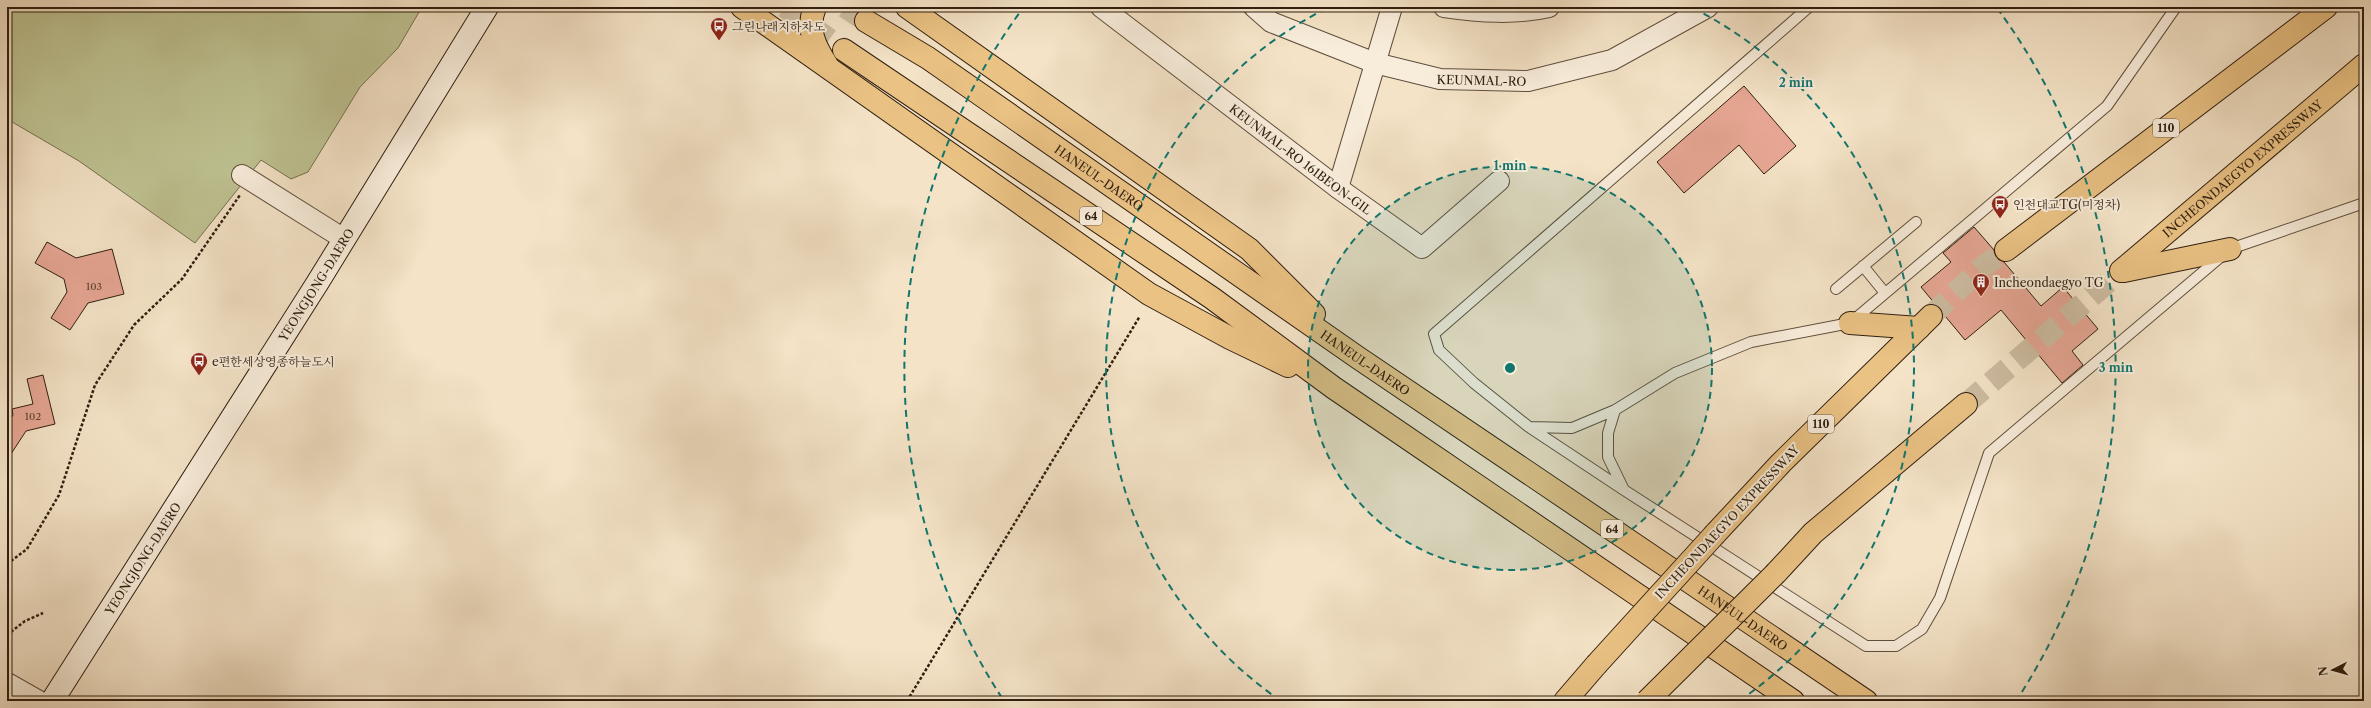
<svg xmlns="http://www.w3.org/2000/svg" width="2371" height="708" viewBox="0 0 2371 708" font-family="'Libre Caslon Text','Noto Serif KR',serif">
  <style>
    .green { fill: #bfc393; stroke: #777051 }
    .building { fill: #e6a693; stroke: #2f1e0f }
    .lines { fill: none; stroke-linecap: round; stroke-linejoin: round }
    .trunk-tunnel { stroke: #cdbca2; stroke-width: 22; stroke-dasharray: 22 11; stroke-linecap: butt }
    .motorway-tunnel { stroke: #cdbca2; stroke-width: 22; stroke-dasharray: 22 11; stroke-linecap: butt }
    .service-casing { stroke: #604f3d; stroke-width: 12 }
    .minor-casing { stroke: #604f3d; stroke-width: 22 }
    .tertiary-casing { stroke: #604f3d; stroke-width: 24 }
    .secondary-casing { stroke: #2f1e0f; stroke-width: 24 }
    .trunk-casing { stroke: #2f1e0f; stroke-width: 24 }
    .motorway-casing { stroke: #2f1e0f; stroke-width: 24 }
    .path { stroke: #2f1e0f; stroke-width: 2.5; stroke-dasharray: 3 2; stroke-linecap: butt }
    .service { stroke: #f8eddb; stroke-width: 10 }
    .minor { stroke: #f8eddb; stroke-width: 20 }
    .tertiary { stroke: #f8eddb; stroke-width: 22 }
    .secondary { stroke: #f8eddb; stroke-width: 22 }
    .trunk { stroke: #eac284; stroke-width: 22 }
    .motorway { stroke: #eac284; stroke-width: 22 }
    .motorway-bridge-casing { stroke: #2f1e0f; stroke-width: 24; stroke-linecap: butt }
    .motorway-bridge { stroke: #eac284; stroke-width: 22 }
    .ring { fill: none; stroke: #0f766e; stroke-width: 2; stroke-dasharray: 7 5 }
    .labels { text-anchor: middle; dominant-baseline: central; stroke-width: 4; stroke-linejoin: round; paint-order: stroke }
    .number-label { font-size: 10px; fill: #5d4030 }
    .shield { fill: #f8eddb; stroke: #6b5c4c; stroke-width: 1 }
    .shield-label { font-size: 11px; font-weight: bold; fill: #2f1e0f }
    .poi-label { font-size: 12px; fill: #2f1e0f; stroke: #f8eddb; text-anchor: start }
    .street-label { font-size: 12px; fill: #2f1e0f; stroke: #f8eddb }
    .centre { fill: #0f766e; stroke: #f8eddb; stroke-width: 2 }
    .ring-label { font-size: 12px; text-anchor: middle; font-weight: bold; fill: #0f766e; stroke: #f8eddb; stroke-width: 4; stroke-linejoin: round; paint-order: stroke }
  </style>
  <rect width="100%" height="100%" fill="#f4e3c7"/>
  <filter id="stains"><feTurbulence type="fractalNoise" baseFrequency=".005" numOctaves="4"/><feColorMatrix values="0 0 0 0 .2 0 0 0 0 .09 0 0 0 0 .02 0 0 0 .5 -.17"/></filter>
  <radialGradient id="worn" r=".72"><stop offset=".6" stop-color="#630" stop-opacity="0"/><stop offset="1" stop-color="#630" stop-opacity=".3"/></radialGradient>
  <!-- green -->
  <path class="green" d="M7,7H422L398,48L360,87L308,172L291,179L261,160L195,243L79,161L7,119Z"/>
  <!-- building -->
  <path class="building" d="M1744,86L1796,146L1764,174L1739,145L1684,193L1657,162Z
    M1974,227L1994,250L1996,258L2004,262L2041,306L2063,287L2098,329L2072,351L2083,365L2062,383L2001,310L1965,340L1921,287L1951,262L1943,253Z
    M47,242L76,258L112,249L124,294L88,303L70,330L51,318L67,292L64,279L35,263Z
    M43,375L55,424L26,431L7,460V424L13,415L12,409L33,404L27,379Z"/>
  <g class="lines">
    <!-- trunk-tunnel -->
    <path class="trunk-tunnel" d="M785,7L844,50
      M845,7L866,21"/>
    <!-- motorway-tunnel -->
    <path class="motorway-tunnel" d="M1931,316L1980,269L2006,250
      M1966,404L2121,271"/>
    <defs>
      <path id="service" d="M2176,7L2107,106L1850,323L1751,342L1675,373L1615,410L1608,433V457L1624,490L1866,646H1896L1922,629L1940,598L1989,453L2230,249L2364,203
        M1863,266L1885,293
        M1836,289L1916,222
        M1529,427L1572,428L1615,410
        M1624,490L1529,427L1474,383L1439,350L1434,334L1809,7"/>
      <g id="minor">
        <path id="s1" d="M1101,7L1338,188L1422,248L1499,181"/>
        <path id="s2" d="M1254,7L1271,22L1375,63L1440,79L1528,81L1612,60L1708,7"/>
        <path d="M1444,7C1479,12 1515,15 1549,7"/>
        <path d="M242,175L344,239"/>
        <path d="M1338,188L1392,7"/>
      </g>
      <path id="tertiary" d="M7,684L37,701"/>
      <g id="secondary">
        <path id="s3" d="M52,701L318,282L487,7"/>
      </g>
      <g id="trunk">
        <path d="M742,7L1149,294L1230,338L1288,366"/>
        <path d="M815,7C806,29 815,47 827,65"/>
        <path d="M907,7L1249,249L1314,314"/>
        <path id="s4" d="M866,21L928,58L1357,357L1866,701"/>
        <path d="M844,50L1212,298L1334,388L1793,701"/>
      </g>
      <g id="motorway">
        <path d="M2006,250L2326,7"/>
        <path id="s5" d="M2121,271L2364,65"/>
        <path d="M2124,271L2230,249"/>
        <path d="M1850,323L1919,328"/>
        <path d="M1715,534L1781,463L1931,316"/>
        <path d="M1776,573L1813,533L1966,404"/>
        <path d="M1565,701L1596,665"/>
      </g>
    </defs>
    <!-- service casing -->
    <use href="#service" class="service-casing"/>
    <!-- minor casing -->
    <use href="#minor" class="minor-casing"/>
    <!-- tertiary casing -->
    <use href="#tertiary" class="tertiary-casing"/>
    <!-- secondary casing -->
    <use href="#secondary" class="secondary-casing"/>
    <!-- trunk casing -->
    <use href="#trunk" class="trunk-casing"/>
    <!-- motorway casing -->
    <use href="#motorway" class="motorway-casing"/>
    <!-- path -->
    <path class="path" d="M7,564L27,549L59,495L95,385L134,325L182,279L240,195
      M7,635L25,621L43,613
      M907,701L1140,316"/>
    <!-- service -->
    <use href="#service" class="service"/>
    <!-- minor -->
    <use href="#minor" class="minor"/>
    <!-- tertiary -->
    <use href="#tertiary" class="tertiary"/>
    <!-- secondary -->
    <use href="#secondary" class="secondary"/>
    <!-- trunk -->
    <use href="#trunk" class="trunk"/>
    <!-- motorway -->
    <use href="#motorway" class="motorway"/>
    <defs>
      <path id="motorway-bridge" d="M1596,665L1715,534
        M1647,701L1776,573"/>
    </defs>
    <!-- motorway-bridge casing -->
    <use href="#motorway-bridge" class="motorway-bridge-casing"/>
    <!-- motorway-bridge -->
    <use href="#motorway-bridge" class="motorway-bridge"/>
  </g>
  <!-- distance rings -->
  <circle cx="1510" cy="368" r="202" fill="#0f766e" fill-opacity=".12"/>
  <g class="ring">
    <circle cx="1510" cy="368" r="202"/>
    <path d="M1281 701A404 404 0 0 1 1327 8M1693 8A404 404 0 0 1 1739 701"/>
    <path d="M1002 698A606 606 0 0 1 1023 8M1997 8A606 606 0 0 1 2018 698"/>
  </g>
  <!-- icons -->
  <defs>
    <symbol id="bus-pin" viewBox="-11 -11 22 30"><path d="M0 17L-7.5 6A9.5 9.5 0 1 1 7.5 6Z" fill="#8f2418" stroke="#f8eddb"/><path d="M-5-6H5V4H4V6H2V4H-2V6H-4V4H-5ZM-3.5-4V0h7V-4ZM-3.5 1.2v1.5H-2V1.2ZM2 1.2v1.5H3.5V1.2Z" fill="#fff"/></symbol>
    <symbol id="building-pin" viewBox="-11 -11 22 30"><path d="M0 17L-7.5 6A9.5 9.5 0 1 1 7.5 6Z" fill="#8f2418" stroke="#f8eddb"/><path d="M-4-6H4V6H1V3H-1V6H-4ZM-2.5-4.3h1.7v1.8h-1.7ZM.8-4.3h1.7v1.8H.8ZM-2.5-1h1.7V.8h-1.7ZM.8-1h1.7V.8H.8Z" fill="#fff"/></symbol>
  </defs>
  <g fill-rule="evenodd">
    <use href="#bus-pin" x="709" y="16" width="20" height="27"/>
    <use href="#bus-pin" x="1990" y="194" width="20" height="27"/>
    <use href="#building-pin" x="1971" y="272" width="20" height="27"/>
    <use href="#bus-pin" x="189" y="351" width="20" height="27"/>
  </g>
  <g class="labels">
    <!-- number labels -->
    <g class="number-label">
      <text x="94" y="286">103</text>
      <text x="33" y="416">102</text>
    </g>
    <!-- shield labels -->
    <g class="shield">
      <rect x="2153" y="119" width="26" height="18" rx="3"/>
      <rect x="1080" y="207" width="22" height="18" rx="3"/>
      <rect x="1808" y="415" width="26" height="18" rx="3"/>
      <rect x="1601" y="520" width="22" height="18" rx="3"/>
    </g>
    <g class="shield-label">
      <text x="2166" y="128">110</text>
      <text x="1091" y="216">64</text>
      <text x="1821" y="424">110</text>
      <text x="1612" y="529">64</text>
    </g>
    <!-- poi labels -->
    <g class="poi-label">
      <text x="732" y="26">그린나래지하차도</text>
      <text x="2013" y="204">인천대교TG(미정차)</text>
      <text x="1994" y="282">Incheondaegyo TG</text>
      <text x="212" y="361">e편한세상영종하늘도시</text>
    </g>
    <!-- street labels -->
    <g class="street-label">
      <text stroke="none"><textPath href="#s2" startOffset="243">KEUNMAL-RO</textPath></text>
      <text stroke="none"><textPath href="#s1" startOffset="251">KEUNMAL-RO 161BEON-GIL</textPath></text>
      <text stroke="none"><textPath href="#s5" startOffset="159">INCHEONDAEGYO EXPRESSWAY</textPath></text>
      <text stroke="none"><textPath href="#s4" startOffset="281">HANEUL-DAERO</textPath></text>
      <text stroke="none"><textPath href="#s3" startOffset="493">YEONGJONG-DAERO</textPath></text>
      <text stroke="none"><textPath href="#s4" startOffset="605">HANEUL-DAERO</textPath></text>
      <text transform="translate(1727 522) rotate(-47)">INCHEONDAEGYO EXPRESSWAY</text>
      <text stroke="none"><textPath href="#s3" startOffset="169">YEONGJONG-DAERO</textPath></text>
      <text stroke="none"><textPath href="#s4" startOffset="1061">HANEUL-DAERO</textPath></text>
    </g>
  </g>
  <circle cx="1510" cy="368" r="6" class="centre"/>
  <g class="ring-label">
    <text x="1796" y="87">2 min</text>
    <text x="1510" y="170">1 min</text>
    <text x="2116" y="372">3 min</text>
  </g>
  <!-- margin -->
  <rect width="2371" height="708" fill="none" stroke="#f4e3c7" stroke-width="24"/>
  <rect x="8" y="8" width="2355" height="692" fill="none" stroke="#2f1e0f" stroke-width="2"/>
  <rect x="12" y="12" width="2347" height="684" fill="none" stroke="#2f1e0f"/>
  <!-- north arrow -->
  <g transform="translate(2333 670) rotate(264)" stroke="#f8eddb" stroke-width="3" paint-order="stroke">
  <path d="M0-3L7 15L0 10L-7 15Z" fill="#2f1e0f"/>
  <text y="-6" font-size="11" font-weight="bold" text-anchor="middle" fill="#2f1e0f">N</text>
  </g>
  <rect width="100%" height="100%" filter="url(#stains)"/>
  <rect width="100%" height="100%" fill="url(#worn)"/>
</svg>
